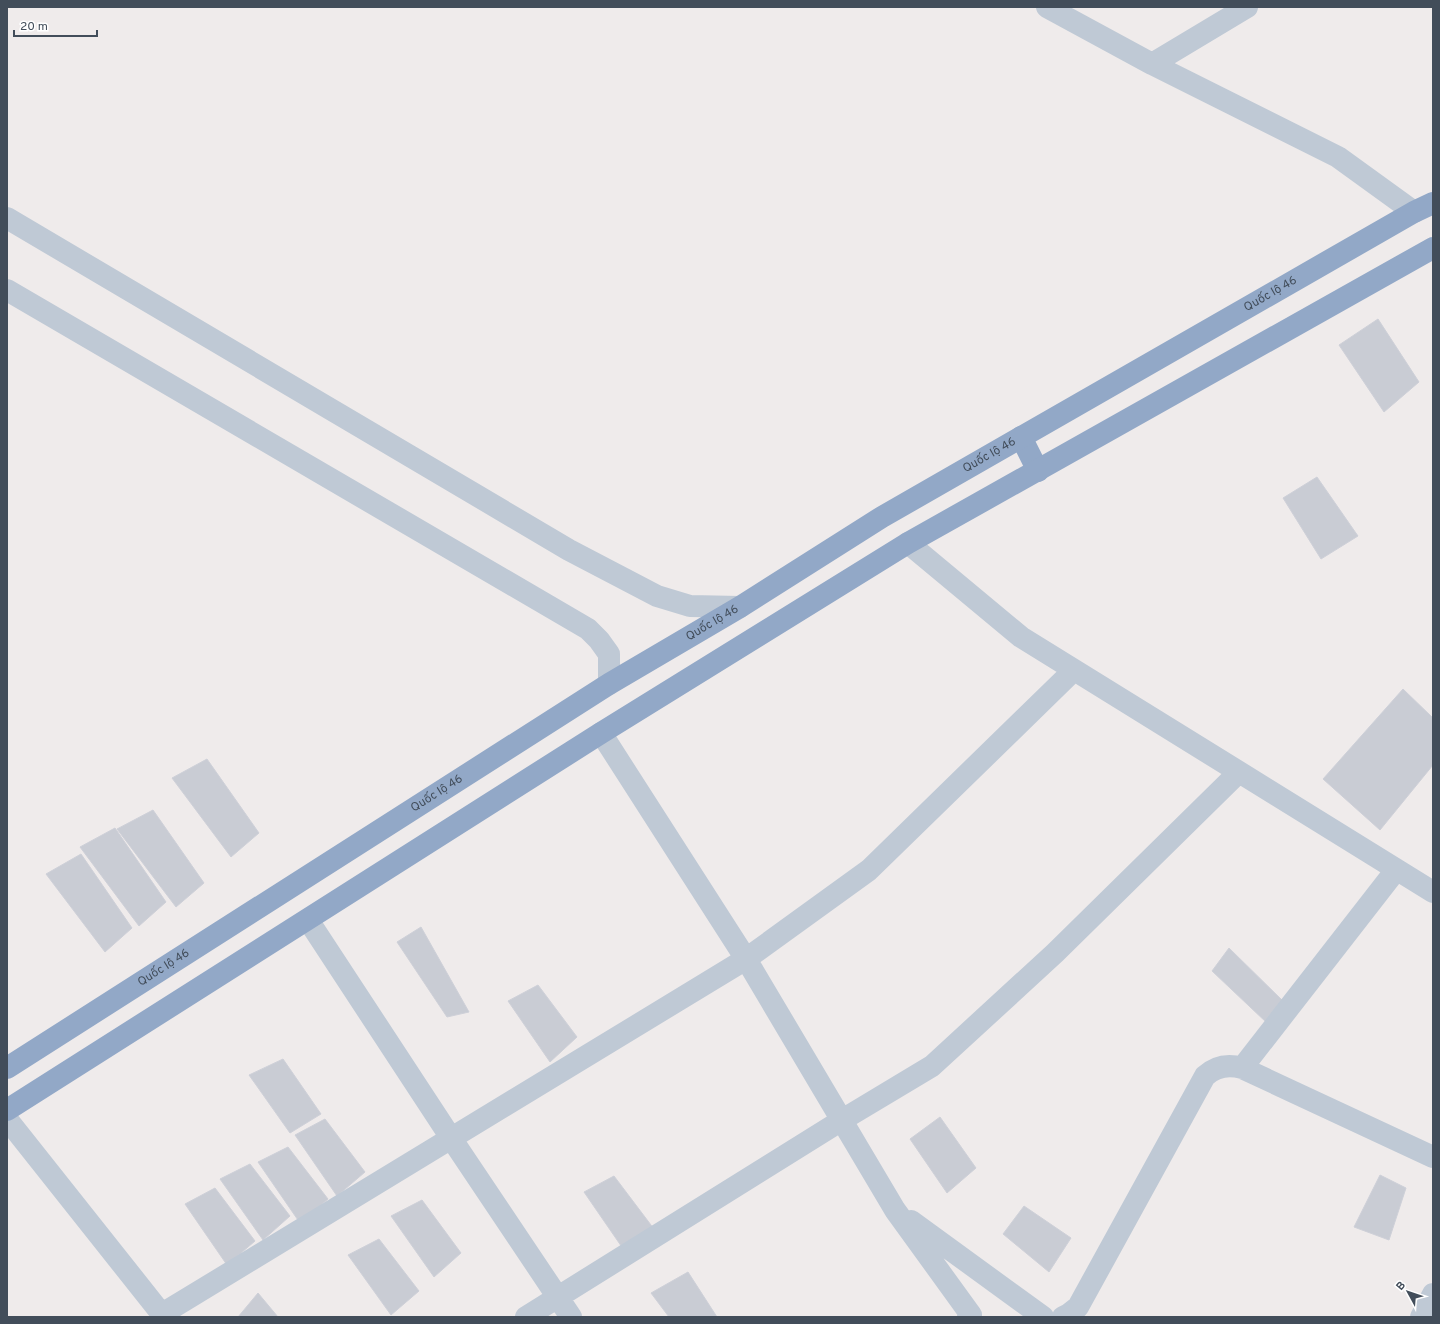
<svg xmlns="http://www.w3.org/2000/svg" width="1440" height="1324" viewBox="0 0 1440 1324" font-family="Overpass,sans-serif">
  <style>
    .building { fill: #c9ccd4; stroke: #ced0d8 }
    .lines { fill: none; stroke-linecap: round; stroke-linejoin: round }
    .minor { stroke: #bfc9d5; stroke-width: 22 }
    .tertiary { stroke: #bfc9d5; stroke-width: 22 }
    .trunk { stroke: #92a8c7; stroke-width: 22 }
    .labels { text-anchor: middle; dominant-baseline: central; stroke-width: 3.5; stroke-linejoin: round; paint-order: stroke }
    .street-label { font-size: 12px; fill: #424d5a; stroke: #fff }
  </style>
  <rect width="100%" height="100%" fill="#efebeb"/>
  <!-- building -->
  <path class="building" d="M1378,319L1419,382L1384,412L1339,345Z
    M1317,477L1358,536L1321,559L1283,498Z
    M1403,689L1433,718V765L1380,830L1323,779Z
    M207,759L259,833L231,857L172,778Z
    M153,810L204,883L176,907L117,829Z
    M115,828L166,902L139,926L80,847Z
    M81,854L132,928L105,952L46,874Z
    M421,927L469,1012L447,1017L397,942Z
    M1229,948L1284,1002L1267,1023L1212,971Z
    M538,985L577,1037L550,1062L508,1001Z
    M283,1059L321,1114L290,1133L249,1075Z
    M940,1117L976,1168L947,1193L910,1139Z
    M325,1119L365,1172L337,1196L295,1135Z
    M288,1147L328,1199L300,1223L258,1162Z
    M250,1164L290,1216L263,1240L220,1179Z
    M1380,1175L1406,1188L1389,1240L1354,1227Z
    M614,1176L654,1229L626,1253L584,1192Z
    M215,1188L255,1241L227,1265L185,1204Z
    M422,1200L461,1253L434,1277L391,1216Z
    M1024,1206L1071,1238L1049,1272L1003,1234Z
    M379,1239L419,1291L391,1315L348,1255Z
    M688,1272L717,1317H669L651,1293Z
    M258,1293L278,1317H238Z"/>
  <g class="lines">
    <!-- minor -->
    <path class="minor" d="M1047,7L1152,64L1338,157L1414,212
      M1152,64L1247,7
      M908,543L1021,637L1433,892
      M601,733L746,959L895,1210L971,1315L968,1317
      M308,920L451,1138L571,1317
      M1242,1068L1396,870
      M7,1119L164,1317
      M911,1221L1043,1317
      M162,1314L746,959L869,870L1074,670
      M526,1317L842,1120L932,1066L1055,953L1239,772
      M1063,1317L1069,1314L1078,1307L1205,1076C1216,1066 1228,1064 1242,1068L1433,1157
      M1421,1317L1433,1294"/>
    <!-- tertiary -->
    <path class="tertiary" d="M7,218L569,550L657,596L690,606L740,607
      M7,290L588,629L599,640L609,654V684"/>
    <!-- trunk -->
    <g class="trunk">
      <path d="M1021,437L1038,471"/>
      <path id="s1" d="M7,1068L609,684L740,607L882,517L1414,212L1433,203"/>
      <path d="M7,1110L601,733L908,543L1433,248"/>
    </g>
  </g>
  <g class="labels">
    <!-- street labels -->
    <g class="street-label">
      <text stroke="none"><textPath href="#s1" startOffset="1482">Quốc lộ 46</textPath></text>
      <text stroke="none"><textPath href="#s1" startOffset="1158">Quốc lộ 46</textPath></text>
      <text stroke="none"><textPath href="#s1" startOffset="834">Quốc lộ 46</textPath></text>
      <text stroke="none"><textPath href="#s1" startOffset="510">Quốc lộ 46</textPath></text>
      <text stroke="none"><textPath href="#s1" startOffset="186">Quốc lộ 46</textPath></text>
    </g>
  </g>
  <!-- border -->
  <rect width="1440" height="1324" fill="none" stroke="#424d5a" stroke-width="16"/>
  <!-- north arrow -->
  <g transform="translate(1408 1292) rotate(310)" stroke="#ffffff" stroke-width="3" paint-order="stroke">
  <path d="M0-3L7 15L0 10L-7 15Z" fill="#424d5a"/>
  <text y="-6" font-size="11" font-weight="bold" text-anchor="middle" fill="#424d5a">B</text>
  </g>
  <!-- scale -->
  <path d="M14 30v6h83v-6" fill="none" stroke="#424d5a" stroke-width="2"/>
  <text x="20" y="30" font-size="12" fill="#424d5a" stroke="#ffffff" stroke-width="3" paint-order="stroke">20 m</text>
</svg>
